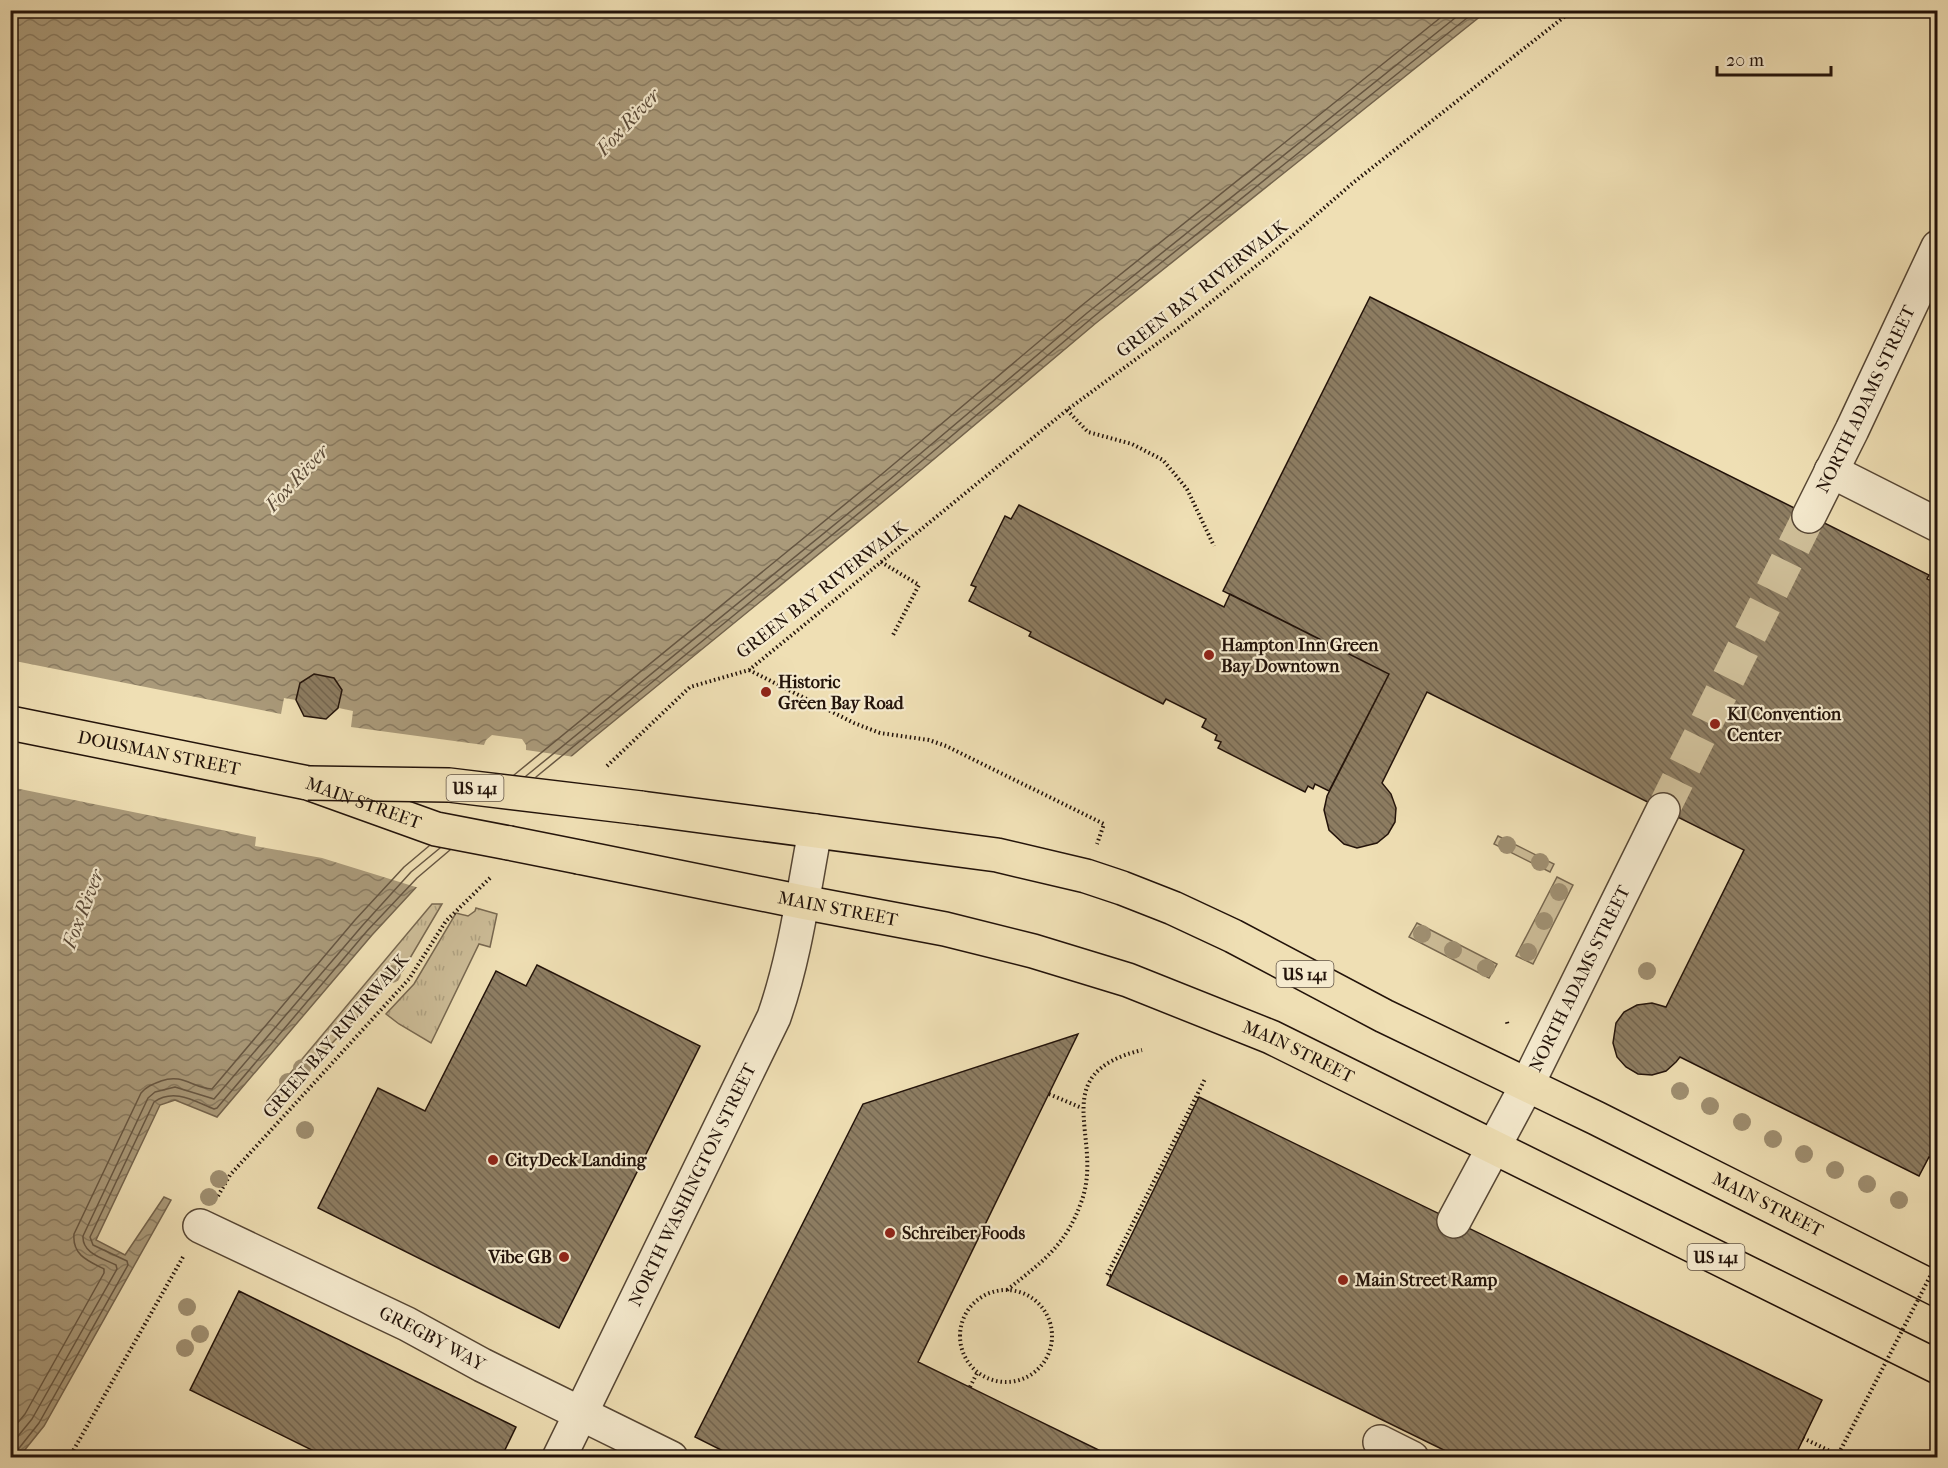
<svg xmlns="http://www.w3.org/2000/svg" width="1948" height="1468" viewBox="0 0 1948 1468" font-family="'IM FELL French Canon',serif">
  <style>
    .grass { fill: url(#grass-tufts); stroke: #786850; stroke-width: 1.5 }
    .garden { fill: #ccbc97; stroke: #786850; stroke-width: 1.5 }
    .water { fill: url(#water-waves); stroke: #74644d; stroke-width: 1.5 }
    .pier { fill: #efdfb4 }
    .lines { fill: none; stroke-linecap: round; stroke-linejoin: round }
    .shore { stroke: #665642; stroke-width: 1.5 }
    .building { fill: url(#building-back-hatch); stroke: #23130a; stroke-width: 1.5 }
    .minor-tunnel { stroke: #d0c09a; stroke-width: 33; stroke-dasharray: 33 16; stroke-linecap: butt }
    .minor-casing { stroke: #564634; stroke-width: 36 }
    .major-casing { stroke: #23130a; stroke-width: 36 }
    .path { stroke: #23130a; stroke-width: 4; stroke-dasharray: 1.5 3; stroke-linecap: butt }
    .minor { stroke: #f5eace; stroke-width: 33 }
    .major { stroke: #efdfb4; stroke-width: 33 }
    .major-bridge-casing { stroke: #23130a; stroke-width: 36; stroke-linecap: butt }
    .path-bridge { stroke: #23130a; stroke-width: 4; stroke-dasharray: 1.5 3; stroke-linecap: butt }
    .major-bridge { stroke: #efdfb4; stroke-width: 33 }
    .tree { fill: #9f8f71 }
    .poi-dot { fill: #8f2418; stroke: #f5eace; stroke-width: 2 }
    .labels { text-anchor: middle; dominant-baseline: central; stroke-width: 4.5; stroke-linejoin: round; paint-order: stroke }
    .shield { fill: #f5eace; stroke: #625445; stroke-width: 1.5 }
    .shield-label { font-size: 16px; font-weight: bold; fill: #23130a }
    .street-label { font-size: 18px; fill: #23130a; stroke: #f5eace }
    .poi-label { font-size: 18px; font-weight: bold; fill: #23130a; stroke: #f5eace; text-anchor: start }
    .water-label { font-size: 20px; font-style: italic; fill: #594937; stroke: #f5eace }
  </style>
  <defs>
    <pattern id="grass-tufts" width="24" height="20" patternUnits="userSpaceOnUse" patternTransform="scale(1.5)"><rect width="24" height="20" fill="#ccbc97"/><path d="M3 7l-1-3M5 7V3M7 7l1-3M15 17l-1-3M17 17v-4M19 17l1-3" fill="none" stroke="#afa181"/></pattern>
    <pattern id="water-waves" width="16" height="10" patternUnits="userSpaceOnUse" patternTransform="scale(1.5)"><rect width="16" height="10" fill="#aa9a7a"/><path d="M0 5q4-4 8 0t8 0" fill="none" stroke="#8a7c62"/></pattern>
    <pattern id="building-back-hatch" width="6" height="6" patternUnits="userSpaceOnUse" patternTransform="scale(1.5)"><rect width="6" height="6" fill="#8d7d62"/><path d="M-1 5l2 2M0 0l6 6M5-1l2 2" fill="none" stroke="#73654f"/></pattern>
  </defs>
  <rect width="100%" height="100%" fill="#efdfb4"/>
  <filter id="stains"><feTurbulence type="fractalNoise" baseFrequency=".00333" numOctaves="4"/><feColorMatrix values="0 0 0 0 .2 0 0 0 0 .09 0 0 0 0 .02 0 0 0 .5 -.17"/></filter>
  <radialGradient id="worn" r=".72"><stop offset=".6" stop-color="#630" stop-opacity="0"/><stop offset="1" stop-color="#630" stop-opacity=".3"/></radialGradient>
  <!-- grass -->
  <path class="grass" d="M432,904H442L403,970L273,1104L267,1101Z
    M476,908L497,914L490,947L479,944L431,1043L399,1024L386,1014L414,984L456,913L468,916L475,911Z"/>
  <!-- garden -->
  <path class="garden" d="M1498,836L1554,864L1550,872L1494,844Z
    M1557,877L1573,885L1533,964L1516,956Z
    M1417,923L1497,964L1489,978L1409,937Z"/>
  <!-- water -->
  <path class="water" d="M17,10L1487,11L1096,323L896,491L587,743L421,882L372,935L217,1117L175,1100L160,1105L96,1240L125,1255L164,1197L171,1200L44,1426L19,1457L11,1458V14Z"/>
  <!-- pier -->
  <path class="pier" d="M11,649L17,651L15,661L281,714L284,698L296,700L300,683L314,674L334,678L342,690L339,708L353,711L351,727L484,745L486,740L492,735L522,739L526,745V750L575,757L419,888L322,858L255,846L256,837L10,787Z"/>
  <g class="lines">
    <!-- shore -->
    <path class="shore" d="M514,775L882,474L1081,306L1450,10
      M526,776L888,481L1087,313L1465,10
      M536,777L892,486L1092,318L1477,10
      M10,1432L25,1414L104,1273V1269C88,1261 72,1255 74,1234L141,1093C147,1086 153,1084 161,1081C183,1073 192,1088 212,1089L355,920L404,867L429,846
      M10,1446L32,1419L117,1269L116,1265C102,1258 82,1253 83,1236L148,1098L155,1092L175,1087L214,1099L362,926L411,872L440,848
      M15,1458L16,1452L39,1423L128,1265L127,1261L93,1245L90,1237L154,1102C174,1088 194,1101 214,1109L217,1108L367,931L417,878L450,850"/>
  </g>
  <!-- building -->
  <path class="building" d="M1370,297L1929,575L1927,579L1938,584V1161L1929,1157L1919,1176L1680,1057L1676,1062L1666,1071L1652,1075L1638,1074L1626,1067L1617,1057L1613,1043L1616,1023L1624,1012L1637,1005L1652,1003L1666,1007L1744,850L1427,692L1382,783L1391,794L1396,808L1395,822L1388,834L1377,843L1357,848L1344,844L1329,830L1324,810L1327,796L1389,674L1223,591Z
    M1019,505L1224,607L1230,594L1389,674L1329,791L1315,784L1313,789L1308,786L1305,792L1218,748L1221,742L1215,740L1217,735L1202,727L1206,719L1166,699L1163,704L1029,636L1031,632L969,601L976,587L971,585L1005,516L1011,519Z
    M314,674L334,678L342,690L338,708L326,719L304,716L296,700L300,683Z
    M537,965L700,1046L559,1328L318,1208L378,1088L425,1111L496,971L526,986Z
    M1078,1034L918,1362L1115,1458H737L695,1437L863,1104Z
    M1199,1097L1822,1400L1794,1458H1460L1107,1285Z
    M239,1291L516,1427L501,1458H318L320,1454L190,1390Z"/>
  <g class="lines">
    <!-- minor-tunnel -->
    <path class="minor-tunnel" d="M1663,810L1809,516"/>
    <defs>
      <g id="minor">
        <path d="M1831,471L1938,525"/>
        <path id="s1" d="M1809,516L1852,430L1938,247"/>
        <path id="s2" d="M1454,1221L1527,1085L1663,810"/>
        <path id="s3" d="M200,1226L407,1324L482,1365L671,1458"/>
        <path d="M1380,1442L1412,1458"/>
        <path id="s4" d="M559,1458L774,1017C795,957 803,894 815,831"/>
      </g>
      <g id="major">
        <path id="s5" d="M10,723L308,783L436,829L509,843"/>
        <path id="s6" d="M641,808L997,855L1086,876L1122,888L1173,908L1233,936L1384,1016L1596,1118L1938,1290"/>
        <path id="s7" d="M579,857L802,902L945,929L1033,951L1128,980L1271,1037L1938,1367"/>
      </g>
    </defs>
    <!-- minor casing -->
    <use href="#minor" class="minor-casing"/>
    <!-- major casing -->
    <use href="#major" class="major-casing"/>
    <!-- path -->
    <path class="path" d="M1067,410L1088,432L1132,444L1163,460L1187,489L1214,546
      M881,562L919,585L892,637
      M749,670L854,723L880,733L929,740L946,746L1104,824L1097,844
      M607,766L690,687L749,670L1067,410L1181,326L1271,254L1354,182L1573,10
      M1507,1022L1508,1026
      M1049,1094L1082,1108
      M218,1196L230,1175L409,979L446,921L491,877
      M1111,1276L1107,1275L1205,1079
      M1007,1290C1043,1261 1066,1246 1082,1200C1104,1136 1044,1074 1142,1050
      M960 1336a46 46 0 1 1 92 0a46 46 0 1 1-92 0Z
      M970,1387L977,1373
      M69,1458L183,1257"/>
    <!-- minor -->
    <use href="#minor" class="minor"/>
    <!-- major -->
    <use href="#major" class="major"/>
    <defs>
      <path id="major-bridge" d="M308,783L449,785L641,808
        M509,843L579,857"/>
    </defs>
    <!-- major-bridge casing -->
    <use href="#major-bridge" class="major-bridge-casing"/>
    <!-- path-bridge -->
    <path class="path-bridge" d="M1803,1438L1838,1455L1938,1261"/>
    <!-- major-bridge -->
    <use href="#major-bridge" class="major-bridge"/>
  </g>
  <!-- trees -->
  <g class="tree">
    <circle cx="1507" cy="845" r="9"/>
    <circle cx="1540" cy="862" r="9"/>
    <circle cx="1559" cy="892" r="9"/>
    <circle cx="1544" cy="921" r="9"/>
    <circle cx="1422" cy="934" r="9"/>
    <circle cx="1453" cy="950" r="9"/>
    <circle cx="1528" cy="952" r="9"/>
    <circle cx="1486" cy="968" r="9"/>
    <circle cx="1647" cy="971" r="9"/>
    <circle cx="392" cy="974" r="9"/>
    <circle cx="302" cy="1068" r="9"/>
    <circle cx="288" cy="1082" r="9"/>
    <circle cx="1680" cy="1091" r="9"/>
    <circle cx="1710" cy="1106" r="9"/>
    <circle cx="1742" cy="1122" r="9"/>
    <circle cx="305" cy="1130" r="9"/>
    <circle cx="1773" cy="1139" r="9"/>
    <circle cx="1804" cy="1154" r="9"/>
    <circle cx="1835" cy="1170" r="9"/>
    <circle cx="219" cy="1179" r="9"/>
    <circle cx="1867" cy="1184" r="9"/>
    <circle cx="209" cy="1197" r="9"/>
    <circle cx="1899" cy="1200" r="9"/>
    <circle cx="187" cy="1307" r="9"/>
    <circle cx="200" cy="1334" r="9"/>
    <circle cx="185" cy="1348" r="9"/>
  </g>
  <!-- markers -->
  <g class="poi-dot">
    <circle cx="1209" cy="655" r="6"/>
    <circle cx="766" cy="692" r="6"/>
    <circle cx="1715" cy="724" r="6"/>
    <circle cx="493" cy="1160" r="6"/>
    <circle cx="890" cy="1233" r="6"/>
    <circle cx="564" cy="1257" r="6"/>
    <circle cx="1343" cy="1280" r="6"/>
  </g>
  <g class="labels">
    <!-- shield labels -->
    <g class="shield">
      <rect x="446.5" y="775" width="57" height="26" rx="4.5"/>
      <rect x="1276.5" y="961" width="57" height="26" rx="4.5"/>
      <rect x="1687.5" y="1244" width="57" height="26" rx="4.5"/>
    </g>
    <g class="shield-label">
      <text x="475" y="788">US 141</text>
      <text x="1305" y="974">US 141</text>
      <text x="1716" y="1257">US 141</text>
    </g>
    <!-- street labels -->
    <g class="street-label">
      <text transform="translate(1202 289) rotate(-38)">GREEN BAY RIVERWALK</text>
      <text stroke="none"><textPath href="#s1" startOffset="130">NORTH ADAMS STREET</textPath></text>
      <text transform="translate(822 590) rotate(-38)">GREEN BAY RIVERWALK</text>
      <text stroke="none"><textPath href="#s5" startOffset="152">DOUSMAN STREET</textPath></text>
      <text stroke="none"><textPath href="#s5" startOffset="363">MAIN STREET</textPath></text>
      <text stroke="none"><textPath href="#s7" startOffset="264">MAIN STREET</textPath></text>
      <text stroke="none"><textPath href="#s2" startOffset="273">NORTH ADAMS STREET</textPath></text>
      <text transform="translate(336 1036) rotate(-49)">GREEN BAY RIVERWALK</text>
      <text stroke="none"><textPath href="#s7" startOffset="748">MAIN STREET</textPath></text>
      <text stroke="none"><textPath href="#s4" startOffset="304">NORTH WASHINGTON STREET</textPath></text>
      <text stroke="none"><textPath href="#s6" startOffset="1208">MAIN STREET</textPath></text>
      <text stroke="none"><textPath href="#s3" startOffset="258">GREGBY WAY</textPath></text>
    </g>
    <!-- poi labels -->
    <g class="poi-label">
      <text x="1221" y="645">Hampton Inn Green<tspan x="1221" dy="21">Bay Downtown</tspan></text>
      <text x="778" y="682">Historic<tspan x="778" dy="21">Green Bay Road</tspan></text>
      <text x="1727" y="714">KI Convention<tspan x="1727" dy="21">Center</tspan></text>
      <text x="505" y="1160">CityDeck Landing</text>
      <text x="902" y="1233">Schreiber Foods</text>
      <text x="552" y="1257" text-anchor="end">Vibe GB</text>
      <text x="1355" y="1280">Main Street Ramp</text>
    </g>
    <!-- water labels -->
    <g class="water-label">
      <text transform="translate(628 122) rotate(-47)">Fox River</text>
      <text transform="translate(297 478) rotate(-47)">Fox River</text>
      <text transform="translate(83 909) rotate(-69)">Fox River</text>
    </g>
  </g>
  <!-- margin -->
  <rect width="1948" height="1468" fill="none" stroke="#efdfb4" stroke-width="36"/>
  <rect x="12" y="12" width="1924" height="1444" fill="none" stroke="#23130a" stroke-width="3"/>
  <rect x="18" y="18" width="1912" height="1432" fill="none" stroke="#23130a" stroke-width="1.5"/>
  <!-- scale -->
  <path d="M1717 66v9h114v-9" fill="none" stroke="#23130a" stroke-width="3"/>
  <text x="1726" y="66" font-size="18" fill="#23130a" stroke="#f5eace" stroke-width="4.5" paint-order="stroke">20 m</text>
  <rect width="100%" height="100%" filter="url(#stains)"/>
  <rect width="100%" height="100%" fill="url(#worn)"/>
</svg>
